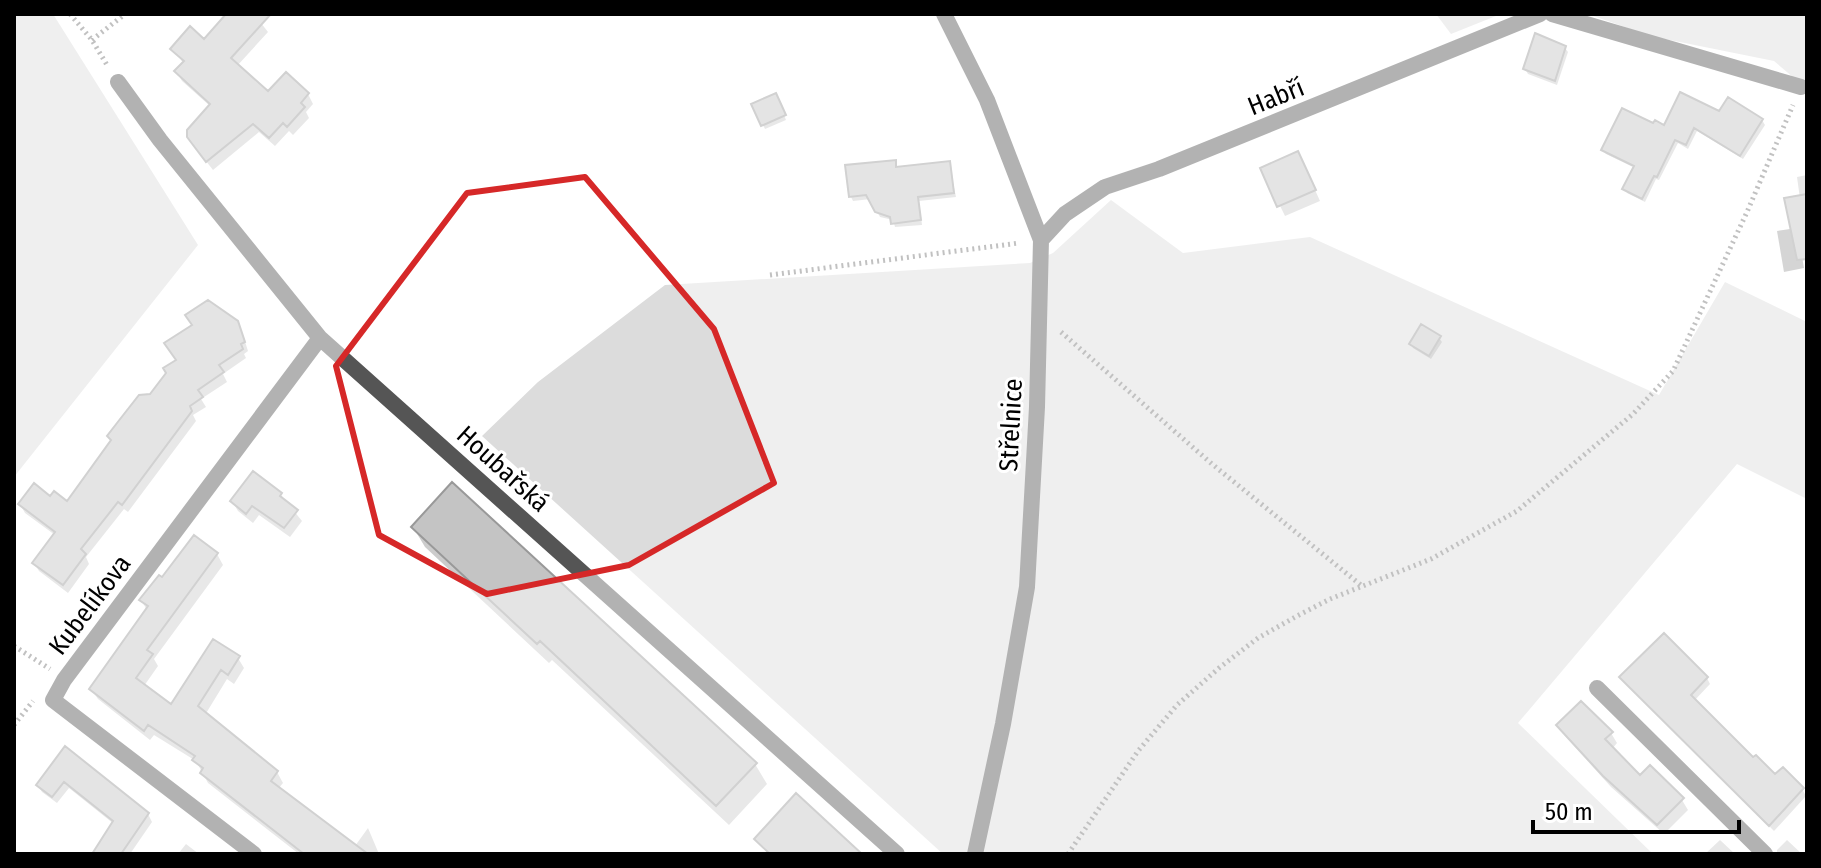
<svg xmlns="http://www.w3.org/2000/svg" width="1821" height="868" viewBox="0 0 1821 868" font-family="'Fira Sans Condensed',sans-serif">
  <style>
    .green { fill: #dcdcdc }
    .water { fill: #a3a3a3 }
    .shadow { fill: #0003 }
    .building { fill: #c4c4c4; stroke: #999; stroke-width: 2 }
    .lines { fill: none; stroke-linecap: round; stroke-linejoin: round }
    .path { stroke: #777; stroke-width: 5; stroke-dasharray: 2 4; stroke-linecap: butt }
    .minor { stroke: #555; stroke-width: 16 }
    .marked { fill: none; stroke: #d62828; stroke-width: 6; stroke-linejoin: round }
    .labels { text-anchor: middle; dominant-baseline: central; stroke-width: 6; stroke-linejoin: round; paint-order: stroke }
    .street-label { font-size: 26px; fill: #000; stroke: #fff }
  </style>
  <rect width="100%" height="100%" fill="#fff"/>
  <!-- green -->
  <path class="green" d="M14,14H53L198,245L14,477Z
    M1436,14H1501L1451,34Z
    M1588,14H1807V89L1774,61L1650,36Z
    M1111,200L1183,253L1310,237L1659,395L1725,282L1807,322V499L1737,464L1518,723L1653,854H943L482,436L538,382L665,285L1030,263L1053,253Z"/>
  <!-- water -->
  <path class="water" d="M1797,228L1804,268L1784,272L1777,231Z"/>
  <!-- shadow -->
  <path class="shadow" d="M229,14H254L268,32L237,66L269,94H308L313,104L306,112L309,118L293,135L289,131L275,146L259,132L213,170L195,147L210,106L182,81L177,72L184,64L173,49L204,42Z
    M1565,48L1568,52L1557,85L1528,74L1525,69Z
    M778,100L786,120L765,129L763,125Z
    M1720,113L1762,120L1765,125L1743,159L1697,131L1688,149L1678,143L1659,180L1656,179L1645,202L1627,193L1625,189L1635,168L1606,154L1603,150L1654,126L1665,127Z
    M895,162L898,168L949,163L956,197L919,201L922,225L895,227L893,220L880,217L871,199L853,201L851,197Z
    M1303,163L1320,201L1285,216L1262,169Z
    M1807,175V250L1797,177Z
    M242,332L248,351L244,354L246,358L223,374L227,382L201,399L206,407L193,415L196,421L128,512L124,509L86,557L89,564L68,593L39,571L34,563L55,535L25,513L20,504L51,498L67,504L151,395Z
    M1439,338L1442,342L1431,359L1413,348L1411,344Z
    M281,495L302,521L290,537L259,515L253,523L238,511L232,501Z
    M413,527L755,764L767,784L729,825L552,660L549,663L425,547Z
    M217,554L223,565L154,659L158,666L144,686L171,707L214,642L238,658L244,668L234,684L227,679L205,715L277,772L283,783L278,789L355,846L368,828L379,854H299L208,783L196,761L154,735L150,740L98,699L91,689L147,610L141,600L162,579Z
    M1622,677L1707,678L1710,684L1694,701L1753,760L1775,777L1802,789L1806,796L1774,831Z
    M1559,726L1611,733L1617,743L1612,749L1640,778L1682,800L1688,810L1664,834L1611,787L1565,736Z
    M65,749L148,814L152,822L130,854H97L114,824L69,788L57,803L42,792L38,785Z
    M1720,840L1735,854H1705Z
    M1787,840L1802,854H1777V850Z
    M186,844L199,854H178Z"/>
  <!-- building -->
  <path class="building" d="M226,14H271L231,58L268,91L286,72L309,93L301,103L305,107L287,127L283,123L269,138L253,124L206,162L187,137V130L210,104L174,71L184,61L170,49L190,26L204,39Z
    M1535,33L1566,46L1555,81L1523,69Z
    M1680,92L1719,111L1728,97L1763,119L1740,156L1694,128L1686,145L1675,140L1657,177L1654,176L1642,199L1622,189L1634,166L1601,150L1622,108L1653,123L1655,120L1664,125Z
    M776,93L786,115L761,126L751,104Z
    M1298,151L1316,190L1277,207L1260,168Z
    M896,160V167L950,161L954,193L918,197L921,220L891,224L890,217L875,212L866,195L849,197L845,165Z
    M1807,194V259L1797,260L1784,198Z
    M208,300L238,321L245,342L241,344L243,349L219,365L224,372L198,390L203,397L190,406L192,411L122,505L118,502L81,549L86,554L63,585L32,563L55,532L18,504L34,483L50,496L54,491L67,501L111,440L107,436L117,423L139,395L150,394L166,373L163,368L176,360L164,343L192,325L185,315Z
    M1421,324L1441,336L1429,356L1409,344Z
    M253,471L282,493L280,496L298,510L284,528L252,506L246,514L230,501Z
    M452,482L757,763L716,806L540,641L537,644L411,527Z
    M194,535L218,553L147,650L153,654L136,678L171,704L213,639L240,656L228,675L221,670L198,706L278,771L271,781L368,854H304L200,773L203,768L192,760L195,756L148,725L144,731L89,689L148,606L139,600L159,575L162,577Z
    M1664,633L1708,677L1691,695L1753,757L1756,755L1775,774L1783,767L1804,788L1769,826L1619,677Z
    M1581,701L1613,732L1605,739L1640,775L1650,765L1684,798L1657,825L1603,776L1556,725Z
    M65,746L149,813L121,854H92L113,821L64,782L52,797L36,785Z
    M796,793L862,854H770L754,839Z"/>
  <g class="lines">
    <!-- path -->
    <path class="path" d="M70,14L92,40L107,65
      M92,40L125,14
      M770,275L1019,243
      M1061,332L1212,464L1362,586
      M14,646L50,669
      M14,725L33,701
      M1068,854L1138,751L1177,705L1219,668L1258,638L1297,616L1330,599L1431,559L1517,511L1633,414L1673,371L1747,212L1793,105"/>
    <!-- minor -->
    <path class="minor" d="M944,14L987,100L1041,240L1037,407L1027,587L1003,724L975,854
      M1552,14L1801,87
      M118,82L160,140L320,338L897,854
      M1041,240L1065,214L1105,187L1159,169L1540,14
      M1597,688L1765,854
      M254,854L53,700L64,680L320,338"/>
  </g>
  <!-- marked area -->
  <path d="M0 0H1821V868H0ZM585,177L714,329L774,483L629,565L487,594L379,535L336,366L467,193Z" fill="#fff" fill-opacity=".55" fill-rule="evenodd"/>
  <path class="marked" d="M585,177L714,329L774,483L629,565L487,594L379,535L336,366L467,193Z"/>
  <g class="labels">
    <!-- street labels -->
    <g class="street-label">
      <text transform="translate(1276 97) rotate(-22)">Habří</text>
      <text transform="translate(1011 425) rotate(-87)">Střelnice</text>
      <text transform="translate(503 469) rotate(42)">Houbařská</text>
      <text transform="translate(90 605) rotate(-53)">Kubelíkova</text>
    </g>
  </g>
  <!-- border -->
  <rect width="1821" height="868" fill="none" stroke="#000000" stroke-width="32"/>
  <!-- scale -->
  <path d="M1533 820v12h206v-12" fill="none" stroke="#000000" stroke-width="4"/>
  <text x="1545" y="820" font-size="24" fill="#000000" stroke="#ffffff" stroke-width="6" paint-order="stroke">50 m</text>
</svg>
